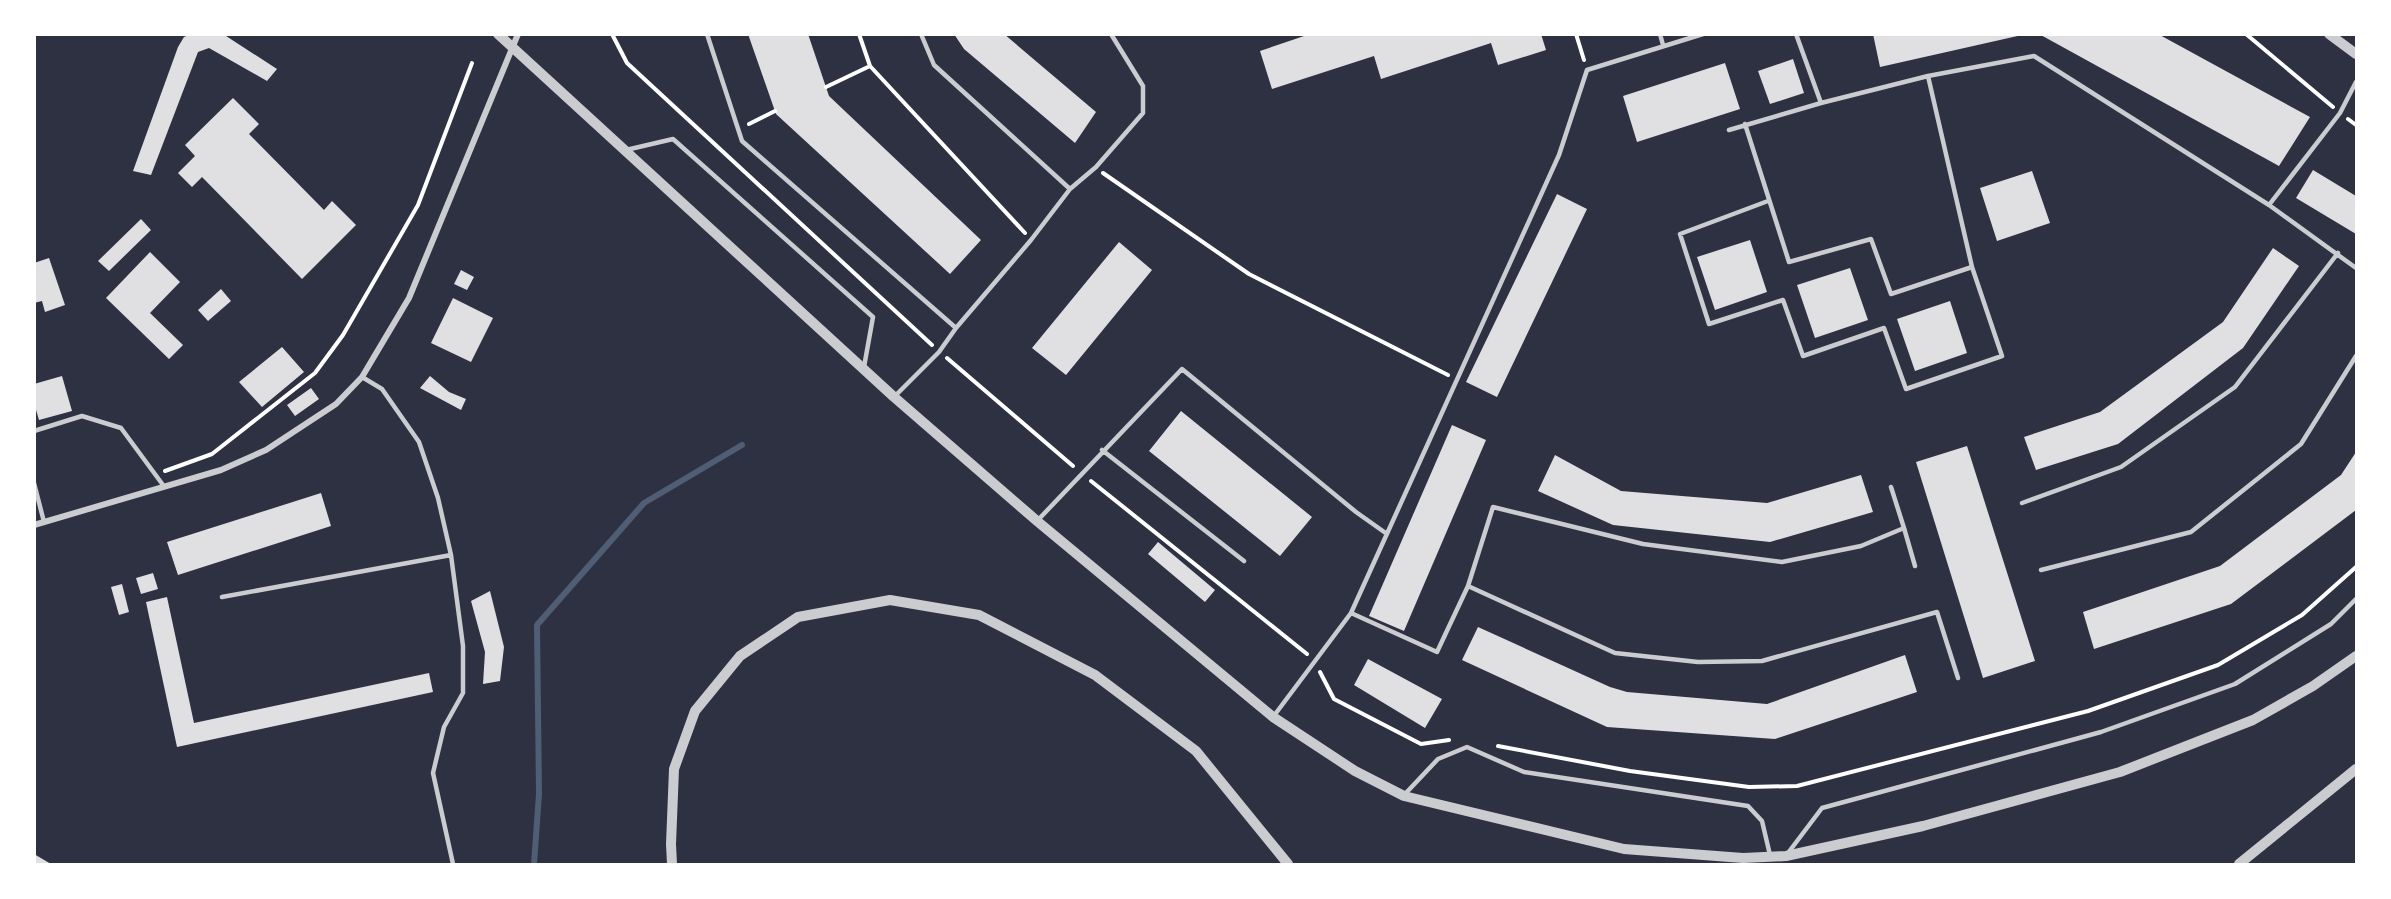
<svg xmlns="http://www.w3.org/2000/svg" width="2391" height="899" viewBox="0 0 2391 899" font-family="Spectral,serif">
  <style>
    .lines { fill: none; stroke-linecap: round; stroke-linejoin: round }
    .stream { stroke: #4f5d75; stroke-width: 6 }
    .building { fill: #e0e0e3 }
    .path { stroke: #fff; stroke-width: 4 }
    .service { stroke: #caccd0; stroke-width: 4.5 }
    .minor { stroke: #caccd0; stroke-width: 6 }
    .tertiary { stroke: #caccd0; stroke-width: 10 }
  </style>
  <rect width="100%" height="100%" fill="#2d3142"/>
  <g class="lines">
    <!-- stream -->
    <path class="stream" d="M534,864L539,794L537,625L644,503L742,445"/>
  </g>
  <!-- building -->
  <path class="building" d="M191,34H223L277,69L267,81L209,48L198,52L151,175L133,171L178,47L184,37Z
    M748,34H808L829,96L981,240L950,274L776,114Z
    M954,34H1004L1096,112L1075,143L964,49Z
    M1310,34H1541L1546,50L1498,65L1491,43L1381,79L1374,56L1272,89L1260,51Z
    M1873,34H2022V35L1880,67Z
    M2039,34H2158L2310,117L2279,166Z
    M1793,59L1804,93L1770,104L1758,71Z
    M1725,63L1740,109L1637,142L1623,96Z
    M233,98L259,124L249,134L324,210L332,201L356,225L302,279L202,177L192,187L178,173L195,156L185,145Z
    M2313,170L2356,196V234L2296,198Z
    M2032,171L2050,223L1997,241L1980,188Z
    M1557,194L1587,209L1497,397L1466,382Z
    M141,219L151,230L109,271L98,261Z
    M1750,240L1767,292L1715,310L1697,257Z
    M1119,242L1152,270L1066,375L1032,348Z
    M2273,248L2299,266L2243,348L2118,444L2036,470L2024,437L2100,412L2223,322Z
    M150,252L180,282L150,313L183,345L169,359L106,298Z
    M49,258L65,305L45,312L42,301L34,303V263Z
    M1850,268L1868,320L1815,338L1797,285Z
    M461,270L474,277L467,290L454,284Z
    M221,289L231,301L208,321L198,310Z
    M453,298L493,318L471,362L431,343Z
    M1950,301L1967,353L1915,371L1897,319Z
    M282,347L304,372L262,407L239,382Z
    M62,376L72,411L39,420L34,403V384Z
    M430,376L449,392L466,399L461,410L420,388Z
    M311,388L319,399L295,416L287,405Z
    M1181,411L1312,517L1280,556L1149,451Z
    M1452,425L1486,440L1404,631L1369,616Z
    M1967,446L2035,661L1983,678L1916,462Z
    M2356,452V510L2231,604L2094,649L2083,612L2220,566L2341,475Z
    M1555,455L1621,491L1767,503L1861,475L1873,512L1770,542L1613,525L1538,491Z
    M321,493L331,526L178,575L167,542Z
    M1158,542L1215,590L1205,602L1148,554Z
    M153,573L158,589L141,594L136,578Z
    M122,584L129,612L119,615L111,587Z
    M490,591L504,647L500,681L483,684L485,652L471,601Z
    M167,597L194,723L429,673L433,692L177,747L146,602Z
    M1478,627L1610,687L1627,692L1767,704L1905,655L1917,692L1775,739L1607,727L1462,660Z
    M1368,659L1442,699L1425,728L1354,685Z
    M34,854L51,864H34Z"/>
  <g class="lines">
    <!-- path -->
    <path class="path" d="M612,34L627,63L932,345
      M859,34L870,66L1025,233
      M1576,34L1584,60
      M2246,34L2333,107
      M826,87L870,66
      M2348,119L2356,125
      M749,124L775,111
      M1103,173L1249,274L1448,375
      M947,358L1073,466
      M165,471L212,454L315,373L343,335L418,205L472,63
      M1091,481L1307,654
      M1320,672L1334,699L1421,744L1449,740
      M1498,746L1630,771L1749,787L1797,786L2088,711L2218,665L2302,615L2356,567"/>
    <!-- service -->
    <path class="service" d="M707,34L742,141L956,328
      M921,34L934,65L1070,189
      M1660,34L1663,45
      M1928,76L1972,267
      M1821,103L1928,76L2034,56L2269,205L2356,268
      M1745,124L1789,262L1871,239L1891,294L1972,267L2002,356L1906,389L1884,328L1803,356L1783,300L1709,324L1680,234L1768,201
      M1729,130L1821,103L1796,34
      M626,150L673,139L873,317L864,367
      M2269,205L2340,113L2356,82
      M362,377L382,389L419,442L438,498L451,555L463,646V693L444,727L433,773L453,864
      M894,397L939,352L956,328L1031,240L1070,189L1096,167L1143,113V86L1111,34
      M34,431L82,416L121,428L163,485
      M1102,450L1244,561
      M34,483L44,522
      M1891,487L1904,528
      M2022,503L2121,467L2235,387L2338,253
      M1037,521L1182,369L1356,512L1387,534
      M2041,570L2191,532L2301,444L2356,356
      M1468,586L1615,653L1698,662L1762,661L1937,612L1958,678
      M222,597L451,555
      M1351,613L1437,652L1468,586L1493,507L1643,544L1782,562L1861,546L1904,528L1915,566
      M1273,717L1351,613L1559,155L1587,70L1703,34
      M1405,794L1438,759L1467,747L1524,772L1748,806L1762,821L1770,855
      M1788,853L1822,808L2101,732L2235,684L2331,624L2356,599"/>
    <!-- minor -->
    <path class="minor" d="M34,525L221,470L266,450L336,404L362,377L409,298L518,34"/>
    <!-- tertiary -->
    <path class="tertiary" d="M498,34L894,397L1037,521L1273,717L1355,771L1404,796L1624,849L1743,858L1786,856L1923,826L2120,772L2253,720L2313,686L2356,656
      M2329,34L2356,54
      M672,864L671,844L674,769L695,711L740,656L798,617L890,600L979,615L1095,675L1196,751L1288,864
      M2239,864L2356,769"/>
  </g>
  <!-- border -->
  <rect width="2391" height="899" fill="none" stroke="#ffffff" stroke-width="72"/>
</svg>
